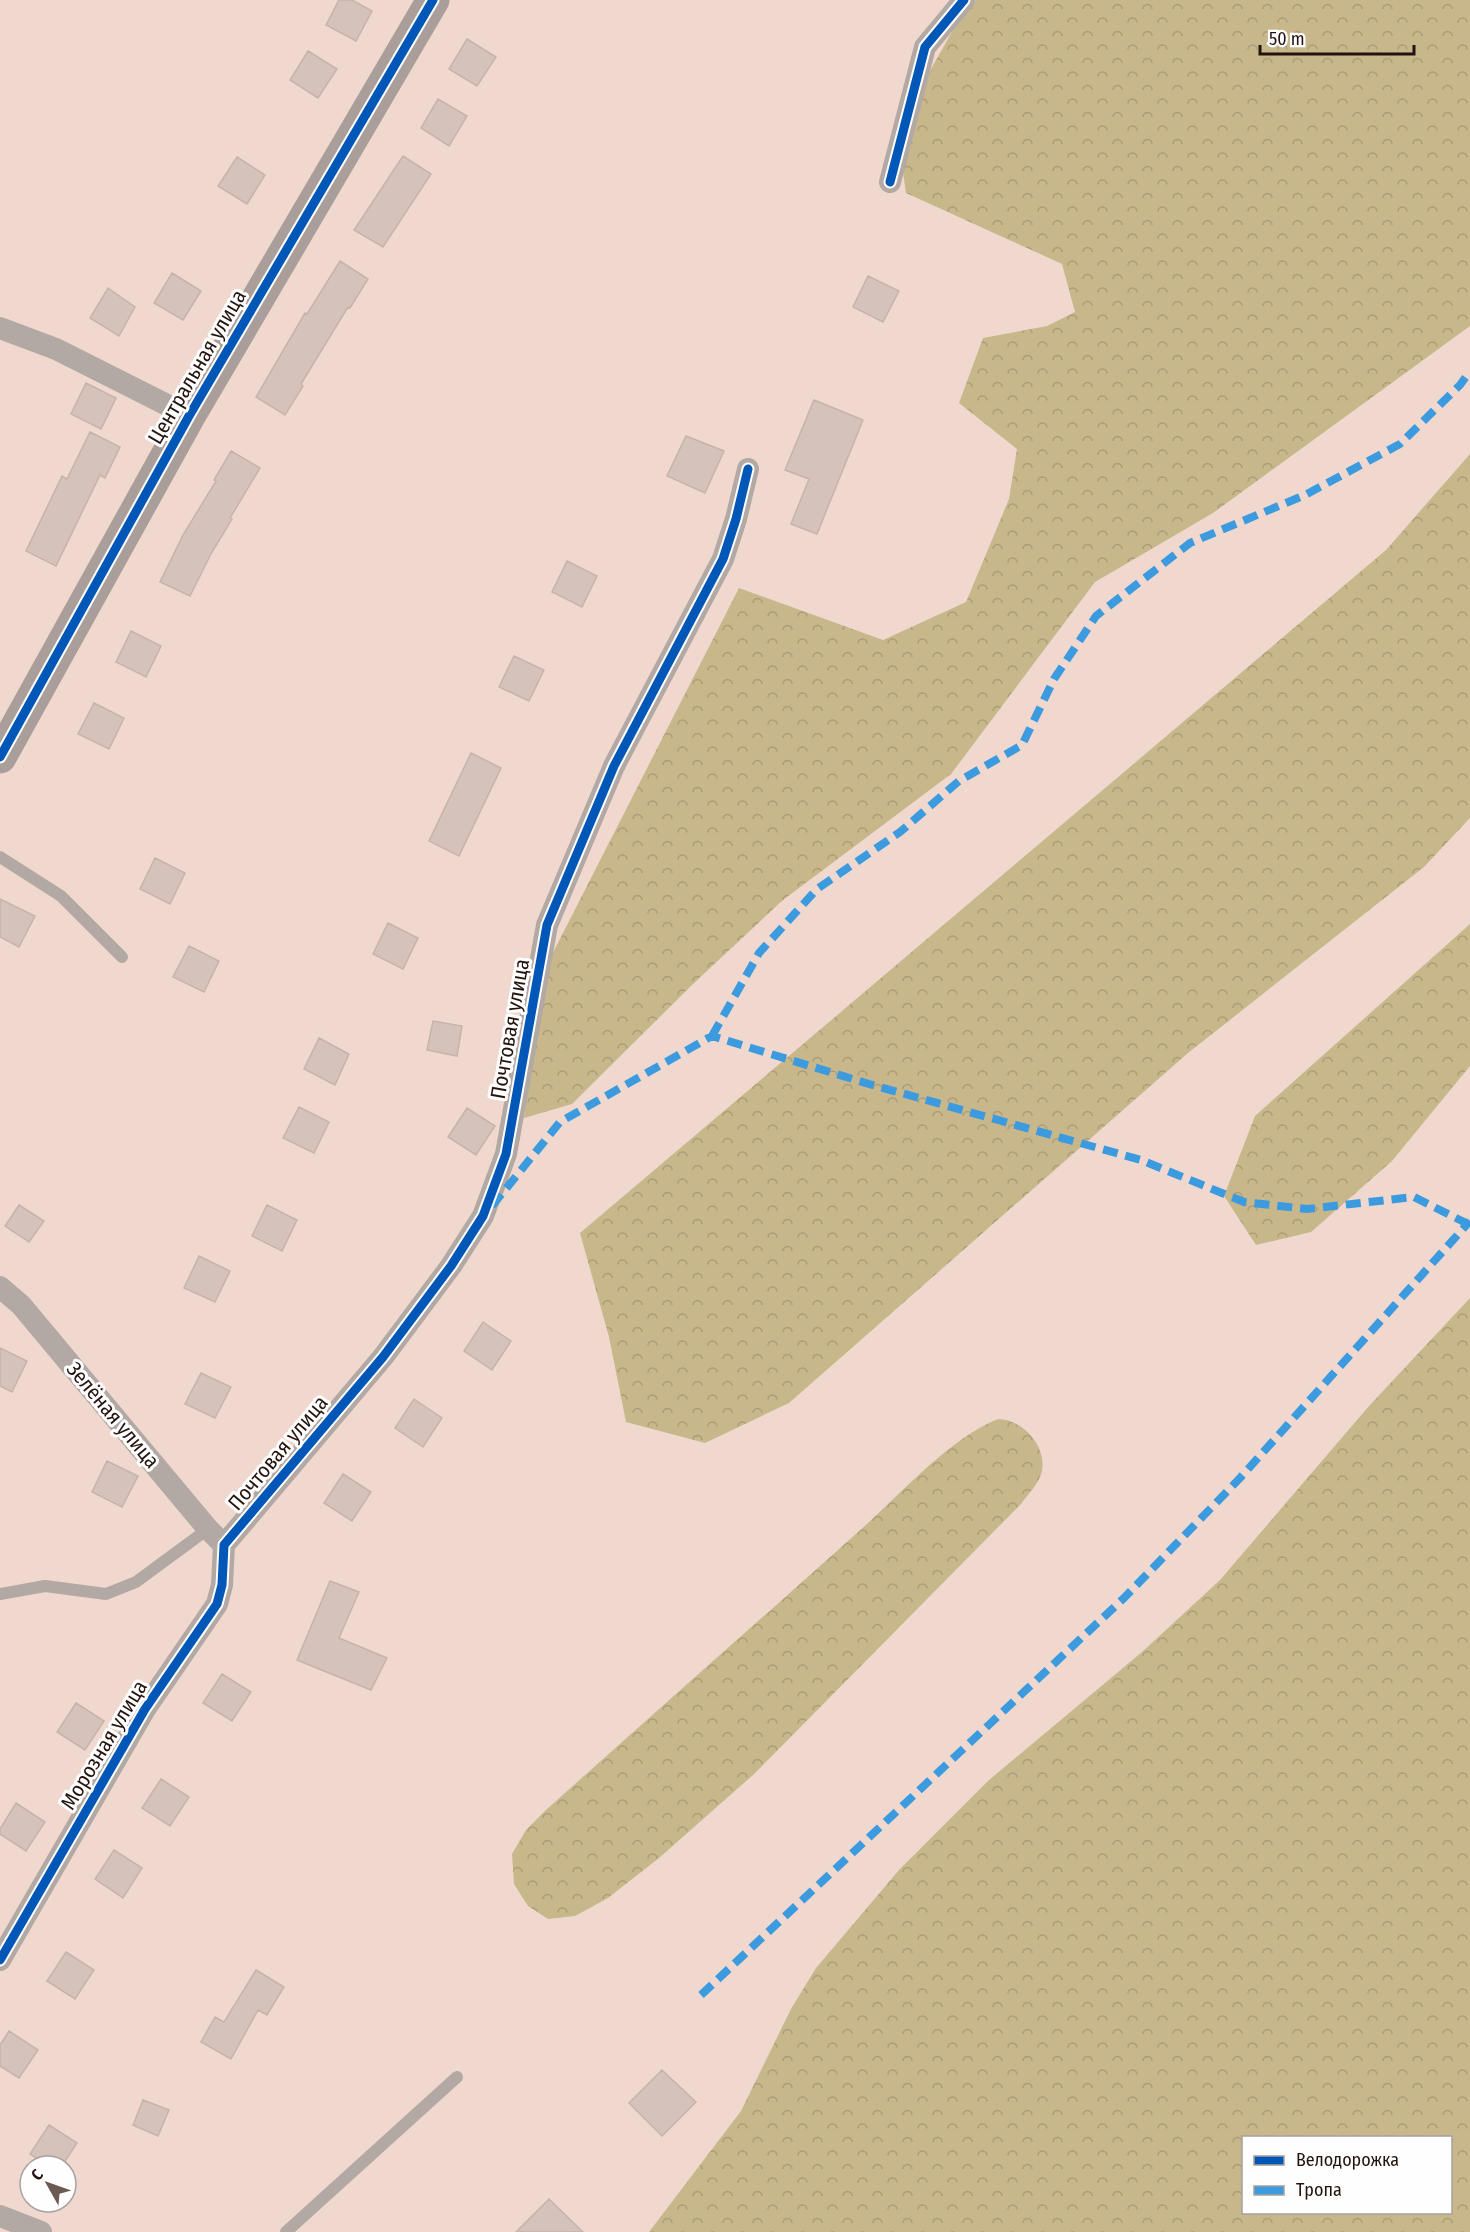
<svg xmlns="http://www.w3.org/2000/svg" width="1470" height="2232" viewBox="0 0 1470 2232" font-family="'Fira Sans Condensed',sans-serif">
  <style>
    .forest { fill: url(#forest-crowns); fill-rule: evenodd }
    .building { fill: #d5c2ba; stroke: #c6b3ac; stroke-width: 1.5 }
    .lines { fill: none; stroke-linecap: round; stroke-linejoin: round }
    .lane { stroke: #b2a8a4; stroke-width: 12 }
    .street { stroke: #b2a8a4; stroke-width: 22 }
    .secondary { stroke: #a99e9a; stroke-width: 33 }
    .quiet { stroke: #3c9ade; stroke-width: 8; stroke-dasharray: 15 8; stroke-linecap: butt }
    .cycleway-casing { stroke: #fefefe; stroke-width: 13 }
    .cycleway { stroke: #0057b8; stroke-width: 9 }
    .labels { text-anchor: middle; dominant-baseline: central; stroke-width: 6; stroke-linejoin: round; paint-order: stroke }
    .street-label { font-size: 21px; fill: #24140f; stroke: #fefefe }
  </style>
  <defs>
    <pattern id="forest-crowns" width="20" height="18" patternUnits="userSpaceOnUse" patternTransform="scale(1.5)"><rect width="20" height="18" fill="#c8b78b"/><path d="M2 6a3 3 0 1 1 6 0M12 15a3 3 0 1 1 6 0" fill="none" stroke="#ac9c77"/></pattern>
  </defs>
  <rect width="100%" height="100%" fill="#f1d8cf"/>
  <!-- forest -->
  <path class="forest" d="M970,0H1470V326L1213,513L1095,582L951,774L783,900L693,984L572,1104L524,1118L540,978L739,588L883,640L966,602L1009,499L1017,449L959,403L983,338L1047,326L1075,312L1062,264L906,193L897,129Z
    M1470,454V818L1424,867L1188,1053L789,1403L705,1443L626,1422L609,1337L580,1233L1386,550Z
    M1470,924V1066L1392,1161L1311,1232L1256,1245L1224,1196L1255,1116Z
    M1470,1298V2232H649L741,2111L791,2009L816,1968L899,1870L989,1780L1142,1652L1220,1580L1369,1406ZM1244,2138H1450V2212H1244Z
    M998,1419C1022,1419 1047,1446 1042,1471C1039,1484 1028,1494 1021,1504L753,1775L659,1858L608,1898L575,1916L548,1919L528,1906L514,1884L512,1854L526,1830L547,1809C650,1717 754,1625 857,1533C898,1497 949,1438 998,1419Z"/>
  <!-- building -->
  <path class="building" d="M339,0H352L372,11L356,41L326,25Z
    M467,39L496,57L477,86L449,69Z
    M308,51L337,69L318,98L290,80Z
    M438,99L467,116L449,146L421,128Z
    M403,156L431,174L383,247L354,230Z
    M237,157L265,175L247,204L218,186Z
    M340,261L368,279L350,308L348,307L301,384L303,386L285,415L256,397L305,313L307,314Z
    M172,273L201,291L183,320L154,303Z
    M868,276L899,291L883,322L853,307Z
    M108,288L135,307L119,336L90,318Z
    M86,383L116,398L101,429L71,414Z
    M814,400L863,420L817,534L791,524L809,479L785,470Z
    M90,432L120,447L105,478L100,475L56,566L26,551L62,476L67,479Z
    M686,436L724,451L705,493L667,476Z
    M231,451L260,468L230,518L232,519L212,552L190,596L160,582L183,535L216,481L214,480Z
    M567,561L597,576L582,607L552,592Z
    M131,631L161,646L146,677L116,662Z
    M514,656L544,670L529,701L499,687Z
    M94,703L124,718L109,749L78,734Z
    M471,753L501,768L459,856L429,841Z
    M155,858L185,873L170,904L140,889Z
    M0,899L35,916L19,947L0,937Z
    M388,923L418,938L403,969L373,954Z
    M189,946L219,961L204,992L173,977Z
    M433,1021L462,1026L457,1056L427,1050Z
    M319,1038L349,1054L335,1085L304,1069Z
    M299,1107L329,1122L314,1153L283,1138Z
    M467,1108L495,1126L476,1155L448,1137Z
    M19,1205L44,1221L29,1242L5,1226Z
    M267,1205L297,1220L282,1251L252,1236Z
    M199,1256L230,1271L215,1302L184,1288Z
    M483,1322L511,1341L492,1370L464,1351Z
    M0,1348L27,1361L12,1392L0,1386Z
    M201,1373L231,1387L215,1418L185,1404Z
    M414,1399L442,1418L423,1447L395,1428Z
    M107,1461L138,1476L122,1507L92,1492Z
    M343,1474L371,1492L352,1521L324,1503Z
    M330,1581L359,1592L339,1638L387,1658L371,1690L297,1660Z
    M222,1674L251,1692L232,1721L203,1703Z
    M76,1703L104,1721L85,1750L57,1732Z
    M161,1779L189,1797L170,1826L142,1808Z
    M16,1803L45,1822L26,1851L0,1834V1829Z
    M114,1850L142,1868L123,1898L95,1879Z
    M66,1952L94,1970L75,1999L47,1981Z
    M256,1970L284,1987L267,2015L258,2010L231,2059L201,2042L215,2017L224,2022Z
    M9,2031L38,2050L19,2078L0,2066V2045Z
    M662,2070L696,2102L662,2136L629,2103Z
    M143,2100L169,2110L158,2136L133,2125Z
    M49,2125L77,2143L62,2166H48L30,2154Z
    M549,2199L583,2232H516Z"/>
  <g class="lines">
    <!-- lane -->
    <path class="lane" d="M0,857L61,896L122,957
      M0,1594L45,1586L106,1594L136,1582L208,1529
      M286,2232L457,2077"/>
    <!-- street -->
    <path class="street" d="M890,182L925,47L964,0
      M0,328L56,349L189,416
      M0,1287L21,1305L208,1529L224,1545
      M224,1545L383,1357L451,1266L483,1216L506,1154L547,925L614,766L723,559L736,519L748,469
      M0,1960L145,1709L217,1604L222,1585L224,1545
      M0,2216L41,2232"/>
    <!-- secondary -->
    <path class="secondary" d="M0,757L189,416L433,0"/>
    <!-- quiet -->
    <path class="quiet" d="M712,1036L759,953L817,889L900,832L959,781L1022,745L1054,679L1096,616L1190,543L1305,495L1400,444L1460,385L1470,371
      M492,1206L560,1122L712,1036L869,1084L1141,1160L1244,1202L1307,1209L1414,1197L1470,1225
      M701,1995L1124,1598L1240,1478L1470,1221"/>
    <defs>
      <path id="cycleway" d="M890,182L925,47L964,0
        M0,757L189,416L433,0
        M0,1960L145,1709L217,1604L222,1585L224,1545L383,1357L451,1266L483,1216L506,1154L547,925L614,766L723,559L736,519L748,469"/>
    </defs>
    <!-- cycleway casing -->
    <use href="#cycleway" class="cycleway-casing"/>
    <!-- cycleway -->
    <use href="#cycleway" class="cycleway"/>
  </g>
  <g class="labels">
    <!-- street labels -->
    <g class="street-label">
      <text transform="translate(197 367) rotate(-60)">Центральная улица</text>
      <text transform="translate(510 1029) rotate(-80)">Почтовая улица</text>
      <text transform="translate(113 1415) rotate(50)">Зелёная улица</text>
      <text transform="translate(278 1453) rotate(-50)">Почтовая улица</text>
      <text transform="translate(104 1745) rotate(-59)">Морозная улица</text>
    </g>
  </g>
  <!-- legend -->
  <rect x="1242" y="2136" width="210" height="78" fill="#fefefe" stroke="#a7a09e" stroke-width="1.5"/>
  <rect x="1254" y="2156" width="30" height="9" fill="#0057b8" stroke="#a7a09e" stroke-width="1.5"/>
  <text x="1296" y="2166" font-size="18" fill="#24140f">Велодорожка</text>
  <rect x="1254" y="2186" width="30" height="9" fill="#3c9ade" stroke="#a7a09e" stroke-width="1.5"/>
  <text x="1296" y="2196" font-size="18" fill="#24140f">Тропа</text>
  <!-- north arrow -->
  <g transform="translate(48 2184) rotate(310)"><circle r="28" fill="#fefefe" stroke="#a7a09e" stroke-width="1.5"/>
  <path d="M0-4.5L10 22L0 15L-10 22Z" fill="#6c5952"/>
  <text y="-9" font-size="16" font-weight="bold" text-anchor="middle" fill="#24140f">С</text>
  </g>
  <!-- scale -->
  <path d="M1260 45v9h154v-9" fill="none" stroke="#24140f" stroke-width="3"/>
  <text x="1269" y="45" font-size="18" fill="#24140f" stroke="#fefefe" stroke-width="4.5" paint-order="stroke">50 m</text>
</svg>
